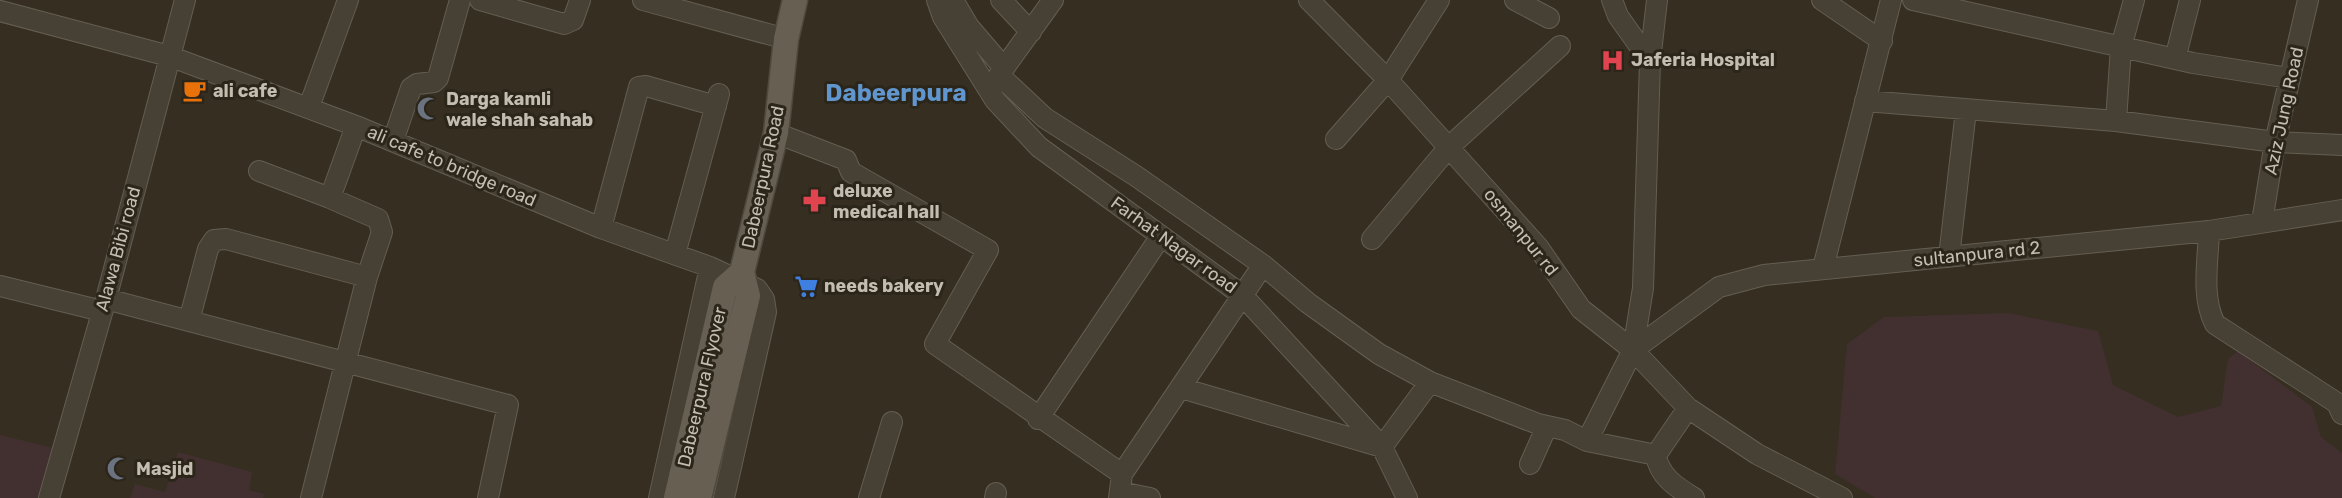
<svg xmlns="http://www.w3.org/2000/svg" width="2342" height="498" viewBox="0 0 2342 498" font-family="Rubik,sans-serif">
  <style>
    .green { fill: #422f2f }
    .lines { fill: none; stroke-linecap: round; stroke-linejoin: round }
    .minor-casing { stroke: #645e52; stroke-width: 22 }
    .major-casing { stroke: #504a3e; stroke-width: 27 }
    .minor { stroke: #474034; stroke-width: 20 }
    .major { stroke: #676052; stroke-width: 24 }
    .labels { text-anchor: middle; dominant-baseline: central; stroke-width: 6; stroke-linejoin: round; paint-order: stroke }
    .poi-label { font-size: 18px; font-weight: bold; fill: #c3bdaf; stroke: #2b251a; text-anchor: start }
    .street-label { font-size: 18px; fill: #c3bdaf; stroke: #2b251a }
    .district-label { font-size: 24px; font-weight: bold; fill: #6096cd; stroke: #2b251a }
  </style>
  <rect width="100%" height="100%" fill="#362f21"/>
  <!-- green -->
  <path class="green" d="M2008,313L2098,331L2113,385L2178,417L2221,406L2228,359L2238,351L2312,407L2321,437L2342,453V498H1875L1835,474L1847,344L1884,317Z
    M0,435L54,448L47,498H0Z
    M178,452L252,472L249,490L264,494L263,498H130L135,484L165,492Z"/>
  <g class="lines">
    <defs>
      <path id="minor" d="M480,0L564,24L573,20L580,0
        M643,0L786,39
        M937,0L943,17L995,100L1039,147L1242,295L1382,447L1407,498
        M953,0L969,27L1004,68
        M1001,0L1031,32
        M1053,0L999,75L1045,118L1136,176L1263,265L1308,303L1379,354L1430,382L1538,424L1565,430L1587,441L1656,455C1659,476 1676,487 1694,498
        M1309,0L1388,80L1538,247L1581,309L1633,350L1688,408L1757,454L1842,498
        M1515,0L1549,18
        M1612,0L1618,16L1650,61
        M1822,0L1882,41
        M1913,0L2193,63L2289,78
        M0,11L169,56L356,126L601,228L710,267L757,289L764,299L766,312L724,498
        M2175,59L2190,0
        M1865,101L2116,121L2275,142L2342,145
        M309,107L348,0
        M2116,121L2121,47L2134,0
        M776,133L846,160L851,172L988,250L935,344L1122,474
        M1336,139L1388,80L1439,0
        M393,141L411,88L417,84L434,82L438,78L460,0
        M259,171L330,198
        M2262,222L2275,142L2308,0
        M601,228L639,87L646,86L716,106
        M2209,231C2208,261 2201,297 2215,324L2337,403L2342,414
        M1372,239L1449,147L1560,46
        M675,254L719,94
        M1949,257L1966,110
        M1823,268L1891,0
        M0,286L102,311
        M106,299L508,405L488,498
        M189,321L208,249L214,240L226,239L367,277
        M1633,350L1719,287L1764,275L2209,231L2342,210
        M1181,388L1382,447L1430,382
        M1038,419L1161,236
        M1587,441L1633,350L1643,288L1650,61L1657,0
        M1656,455L1688,408
        M1530,464L1547,426
        M1120,492L1150,498
        M49,498L106,299L185,0
        M311,498L367,277L382,232L378,219L330,198L356,126
        M659,498L710,267
        M869,498L892,422
        M995,498L996,493
        M1119,498L1122,474L1263,265"/>
      <path id="major" d="M676,498L725,287L742,272L776,133L786,39L795,0
        M699,498L748,296L742,272"/>
    </defs>
    <!-- minor casing -->
    <use href="#minor" class="minor-casing"/>
    <!-- major casing -->
    <use href="#major" class="major-casing"/>
    <!-- minor -->
    <use href="#minor" class="minor"/>
    <!-- major -->
    <use href="#major" class="major"/>
  </g>
  <!-- icons -->
  <defs>
    <symbol id="hospital-bare" viewBox="-9 -9 18 18"><path d="M-5-5h3v3.5h4V-5h3V5h-3V1.5h-4V5h-3Z" fill="#e0444e" stroke="#2b251a" stroke-width="2.5" paint-order="stroke"/></symbol>
    <symbol id="cafe-bare" viewBox="-9 -9 18 18"><path d="M-5.5-4.5H6V0H3Q3 3.5 0 3.5H-2.5Q-5.5 3.5-5.5 0ZM3-3.2v2h1.7v-2ZM-6 4.5H4V6H-6Z" fill="#e8710a" stroke="#2b251a" stroke-width="2.5" paint-order="stroke"/></symbol>
    <symbol id="mosque-bare" viewBox="-9 -9 18 18"><path d="M3.5-4.9A6 6 0 1 0 3.5 4.9A5 5 0 1 1 3.5-4.9Z" fill="#6b7280" stroke="#2b251a" stroke-width="2.5" paint-order="stroke"/></symbol>
    <symbol id="pharmacy-bare" viewBox="-9 -9 18 18"><path d="M-2-6h4v4h4v4h-4v4h-4v-4h-4v-4h4Z" fill="#e0444e" stroke="#2b251a" stroke-width="2.5" paint-order="stroke"/></symbol>
    <symbol id="supermarket-bare" viewBox="-9 -9 18 18"><path d="M-6-5.5h2.5l.6 2H6L4.5 2H-2.5L-4.4-4H-6ZM-1.5 3.2a1.3 1.3 0 1 0 .1 0ZM3 3.2a1.3 1.3 0 1 0 .1 0Z" fill="#3f7fe0" stroke="#2b251a" stroke-width="2.5" paint-order="stroke"/></symbol>
  </defs>
  <g fill-rule="evenodd">
    <use href="#hospital-bare" x="1596" y="44" width="33" height="33"/>
    <use href="#cafe-bare" x="178" y="74" width="33" height="33"/>
    <use href="#mosque-bare" x="412" y="92" width="33" height="33"/>
    <use href="#pharmacy-bare" x="798" y="184" width="33" height="33"/>
    <use href="#supermarket-bare" x="790" y="270" width="33" height="33"/>
    <use href="#mosque-bare" x="102" y="452" width="33" height="33"/>
  </g>
  <g class="labels">
    <!-- poi labels -->
    <g class="poi-label">
      <text x="1631" y="60">Jaferia Hospital</text>
      <text x="213" y="91">ali cafe</text>
      <text x="446" y="99">Darga kamli<tspan x="446" dy="21">wale shah sahab</tspan></text>
      <text x="833" y="191">deluxe<tspan x="833" dy="21">medical hall</tspan></text>
      <text x="824" y="286">needs bakery</text>
      <text x="136" y="469">Masjid</text>
    </g>
    <!-- street labels -->
    <g class="street-label">
      <text transform="translate(2284 111) rotate(-78)">Aziz Jung Road</text>
      <text transform="translate(452 166) rotate(23)">ali cafe to bridge road</text>
      <text transform="translate(763 177) rotate(-78)">Dabeerpura Road</text>
      <text transform="translate(1521 232) rotate(51)">osmanpur rd</text>
      <text transform="translate(1174 245) rotate(36)">Farhat Nagar road</text>
      <text transform="translate(118 249) rotate(-75)">Alawa Bibi road</text>
      <text transform="translate(1977 254) rotate(-6)">sultanpura rd 2</text>
      <text transform="translate(702 387) rotate(-77)">Dabeerpura Flyover</text>
    </g>
    <!-- district labels -->
    <g class="district-label">
      <text x="896" y="93">Dabeerpura</text>
    </g>
  </g>
</svg>
